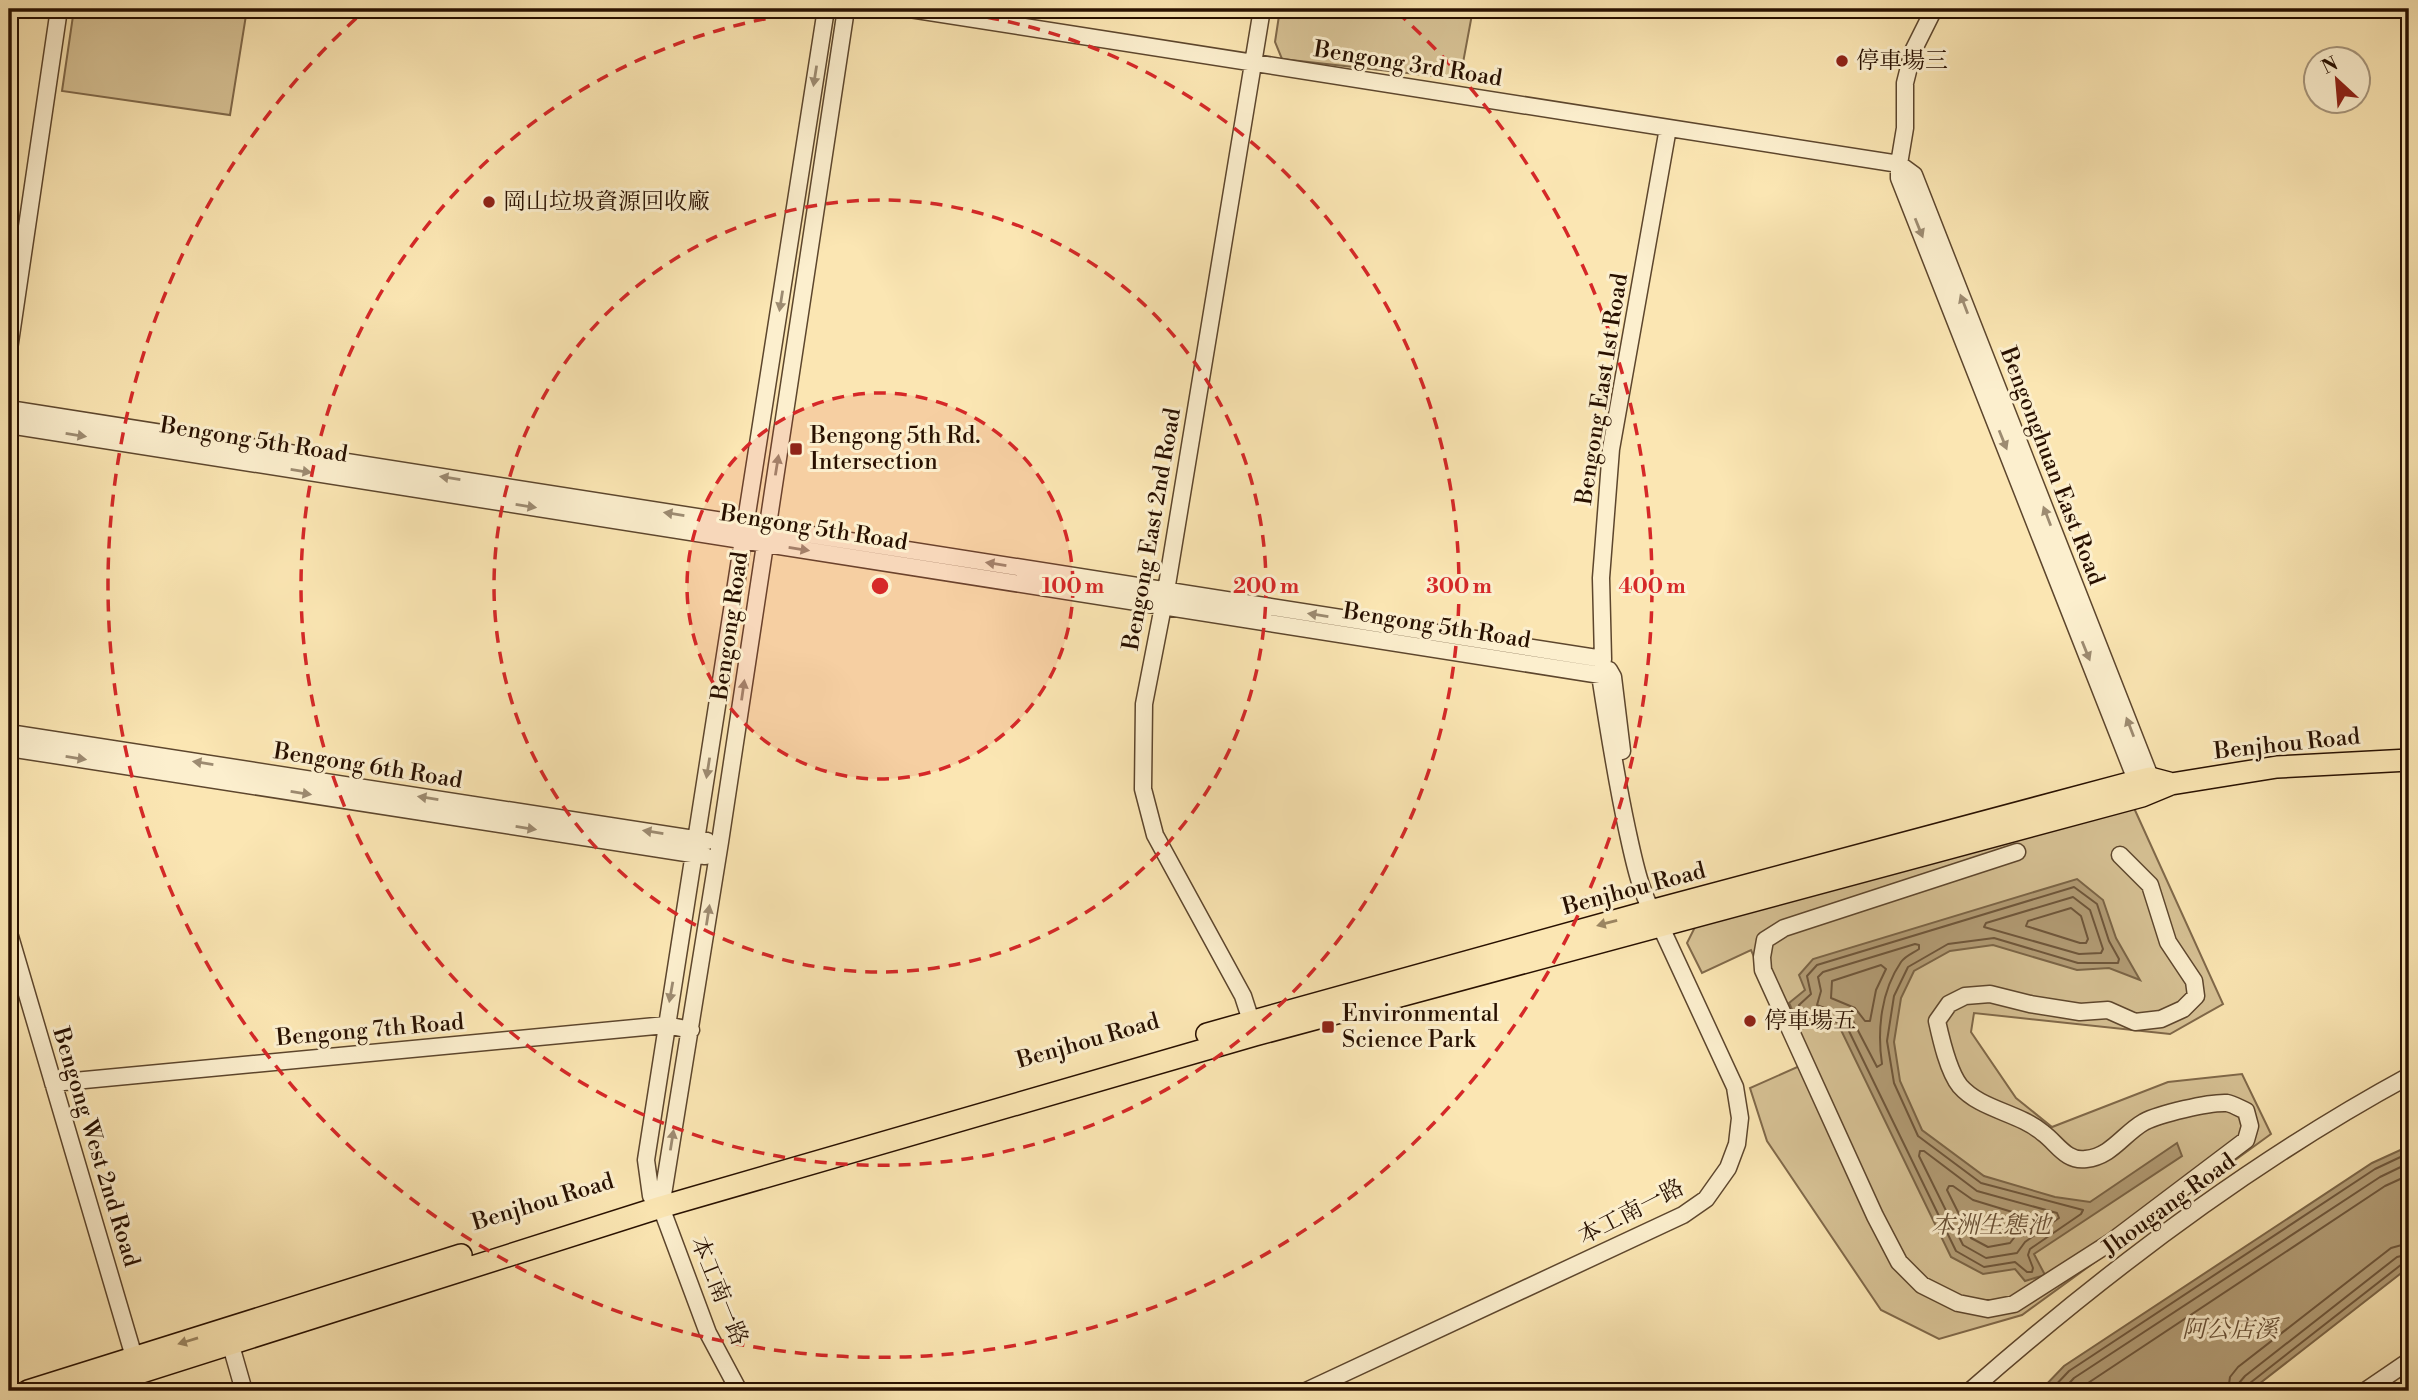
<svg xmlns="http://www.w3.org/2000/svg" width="2418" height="1400" viewBox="0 0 2418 1400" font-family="'Libre Bodoni','Noto Serif TC',serif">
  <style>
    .green { fill: #d7c295; stroke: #80694a; stroke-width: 2 }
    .water { fill: #b39d76; stroke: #7b6547; stroke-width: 2 }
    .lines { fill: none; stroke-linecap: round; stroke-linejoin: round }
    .shore { stroke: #6e563b; stroke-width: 2 }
    .minor-casing { stroke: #5d462d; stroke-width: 19 }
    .major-casing { stroke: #281000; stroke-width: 24 }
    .minor { stroke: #fcefce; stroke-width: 16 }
    .major { stroke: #fbe6b3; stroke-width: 21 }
    .oneway { fill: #9d8b71 }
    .oneway2 { fill: #9c8662 }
    .ring { fill: none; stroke: #d62828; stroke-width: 3.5; stroke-dasharray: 12 9 }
    .poi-dot { fill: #8f2418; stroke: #fcefce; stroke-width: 2.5 }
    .labels { text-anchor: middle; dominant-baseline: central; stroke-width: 6; stroke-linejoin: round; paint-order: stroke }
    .poi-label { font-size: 23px; fill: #281000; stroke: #fcefce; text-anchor: start }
    .street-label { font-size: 23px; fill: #281000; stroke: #fcefce }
    .water-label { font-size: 24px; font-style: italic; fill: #674f35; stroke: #fcefce }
    .centre { fill: #d62828; stroke: #fcefce; stroke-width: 3.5 }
    .ring-label { font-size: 21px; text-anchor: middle; font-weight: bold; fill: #d62828; stroke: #fcefce; stroke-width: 6; stroke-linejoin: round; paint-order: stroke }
  </style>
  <rect width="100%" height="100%" fill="#fbe6b3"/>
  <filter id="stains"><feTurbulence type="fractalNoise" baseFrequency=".00286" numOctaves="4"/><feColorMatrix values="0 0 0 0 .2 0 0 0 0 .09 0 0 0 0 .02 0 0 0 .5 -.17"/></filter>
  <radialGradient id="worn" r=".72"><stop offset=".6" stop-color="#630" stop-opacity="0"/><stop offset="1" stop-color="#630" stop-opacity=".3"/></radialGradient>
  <!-- green -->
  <path class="green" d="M74,9H247L230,115L62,91Z
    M1280,9H1473L1460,79L1282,59L1275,42Z
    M2134,808L2223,1004L2170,1034L1974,1013L1971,1032L2016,1098L2052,1127L2168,1082L2242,1074L2271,1134L2022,1315L1939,1339L1881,1310L1767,1141L1750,1088L1802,1065L1751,950L1702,973L1687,943L1696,925Z"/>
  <!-- water -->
  <path class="water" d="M2077,879L2103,900L2116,938L2140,980L2109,968L2077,970L1993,945L1950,951L1914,971L1901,998L1894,1042L1900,1081L1922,1130L1984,1176L2055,1197L2090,1202L2177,1143L2182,1156L2034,1254L2045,1275L2025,1281L2015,1269L1983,1274L1951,1257L1841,1030L1819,1022L1801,1029L1789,1003L1805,990L1799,975L1813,959Z
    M2409,1146V1267L2250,1391H2040L2064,1366L2372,1163Z"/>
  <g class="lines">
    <!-- shore -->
    <path class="shore" d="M2074,887L2097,904L2109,941L2119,959L2118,963H2078L1994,938L1948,944L1908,967L1894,996L1887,1041L1894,1083L1918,1136L1981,1183L2083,1210L2081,1214L2030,1249L2028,1255L2033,1268L2032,1272H2027L2015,1262L1984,1267L1956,1251L1847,1027L1821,1015L1805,1019L1799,1005L1811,994L1807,976L1817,965Z
      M2073,897L2090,910L2103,949L2101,953L2079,954L1984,927L1986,923Z
      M2071,908L2081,916L2088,939L2086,943H2080L2026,926L2028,921Z
      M1915,944L1919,945V949C1913,953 1905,956 1901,962C1881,991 1877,1030 1882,1064L1877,1067L1852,1019L1817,1005L1821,991L1818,977L1823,972Z
      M1881,965L1886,969L1876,990L1870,1021H1865L1855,1008L1831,998L1832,981Z
      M1920,1151H1924L1977,1191L2057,1213L2059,1218L2025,1242L2017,1253L1986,1258L1963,1245L1919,1156Z
      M1949,1186H1953L1973,1200L2032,1218L2034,1222L2017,1234L2010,1243L1988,1247L1971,1238L1947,1190Z
      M2050,1391L2069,1371L2375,1169L2409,1153
      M2062,1391L2074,1378L2380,1177L2409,1163
      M2076,1391L2385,1186L2409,1175
      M2228,1391L2230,1377L2238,1367L2391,1248L2409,1243
      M2238,1391L2239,1383L2245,1376L2397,1257L2409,1254
      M2247,1391L2250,1383L2402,1264L2409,1262"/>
    <defs>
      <path id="minor" d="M910,9L1899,164L1914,175L2154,787
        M1934,9L1913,51L1905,83V128L1899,164V178L2140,790
        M9,349L59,9
        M9,409L1603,659
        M9,425L1613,677
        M1609,670L1613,677L1622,751
        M9,733L707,841
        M9,748L705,856
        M2017,852L1784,928L1765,940L1762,957L1763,970L1875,1216L1899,1262L1922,1285L1958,1303L1988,1309L2014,1304L2111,1242L2246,1140L2250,1126L2246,1111C2241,1109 2233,1104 2227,1103C2209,1102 2159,1114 2144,1122C2123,1134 2112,1156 2086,1159C2066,1162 2057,1143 2043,1133C2018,1112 1981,1110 1960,1086C1948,1071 1941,1039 1937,1021L1949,1004L1965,996L1990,994L2030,1004L2080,1012L2108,1010L2135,1022L2161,1019L2183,1009L2196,996L2194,981L2168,942L2150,885L2120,855
        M9,933L137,1367
        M1254,1030L1243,996L1155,835L1143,789L1144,704L1166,591L1262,9
        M53,1083L666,1025L691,1030
        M661,1207L720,842L846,9
        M228,1335L244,1391
        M739,1391L708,1333L661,1207L651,1196L646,1160L826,9
        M1306,1391L1683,1215L1706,1199L1728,1168L1737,1144L1740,1118L1735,1087L1660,925C1641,898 1634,861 1627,829C1616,778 1608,727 1600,675L1603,659L1601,578L1611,449L1668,128
        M1970,1391C2102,1275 2254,1160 2409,1076
        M2365,1391L2409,1361"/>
      <path id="major" d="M1207,1034L1650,911L2137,781L2150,778L2169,783
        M28,1391L461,1255
        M82,1391L661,1207L1255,1035L2142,796L2171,784L2277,767L2409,760"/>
    </defs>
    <!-- minor casing -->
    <use href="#minor" class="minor-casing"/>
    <!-- major casing -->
    <use href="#major" class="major-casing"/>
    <!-- minor -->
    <use href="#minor" class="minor"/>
    <!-- major -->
    <use href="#major" class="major"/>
  </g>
  <!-- one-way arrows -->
  <defs><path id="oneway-solid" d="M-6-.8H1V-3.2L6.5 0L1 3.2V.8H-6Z" transform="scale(1.75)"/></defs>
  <g class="oneway">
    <use href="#oneway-solid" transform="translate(815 76) rotate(99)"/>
    <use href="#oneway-solid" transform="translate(1919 228) rotate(68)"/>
    <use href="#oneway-solid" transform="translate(781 301) rotate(99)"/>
    <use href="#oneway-solid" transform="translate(1964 304) rotate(-111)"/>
    <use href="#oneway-solid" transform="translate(76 435) rotate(9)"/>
    <use href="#oneway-solid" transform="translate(2003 440) rotate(68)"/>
    <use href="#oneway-solid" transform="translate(777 465) rotate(-81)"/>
    <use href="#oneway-solid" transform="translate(301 471) rotate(9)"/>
    <use href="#oneway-solid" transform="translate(450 478) rotate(-171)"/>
    <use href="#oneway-solid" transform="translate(526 506) rotate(9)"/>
    <use href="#oneway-solid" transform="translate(674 514) rotate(-171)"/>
    <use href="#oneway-solid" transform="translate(2047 516) rotate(-111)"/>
    <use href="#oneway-solid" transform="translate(799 549) rotate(9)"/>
    <use href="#oneway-solid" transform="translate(996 564) rotate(-171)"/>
    <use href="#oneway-solid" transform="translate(1318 615) rotate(-171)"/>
    <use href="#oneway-solid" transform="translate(2086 651) rotate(68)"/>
    <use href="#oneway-solid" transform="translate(743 690) rotate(-82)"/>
    <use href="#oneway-solid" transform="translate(2130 727) rotate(-111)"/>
    <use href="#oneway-solid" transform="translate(76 758) rotate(9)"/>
    <use href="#oneway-solid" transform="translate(203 763) rotate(-171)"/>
    <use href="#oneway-solid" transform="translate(708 768) rotate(99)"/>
    <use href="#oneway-solid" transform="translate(301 793) rotate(9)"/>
    <use href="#oneway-solid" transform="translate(428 798) rotate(-171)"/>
    <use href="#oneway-solid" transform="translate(526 828) rotate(9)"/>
    <use href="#oneway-solid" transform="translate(653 832) rotate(-171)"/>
    <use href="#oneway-solid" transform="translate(708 915) rotate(-81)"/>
    <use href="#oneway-solid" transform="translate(671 992) rotate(100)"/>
    <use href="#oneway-solid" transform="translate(672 1140) rotate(-81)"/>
  </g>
  <g class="oneway2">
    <use href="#oneway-solid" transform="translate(1607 923) rotate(165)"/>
    <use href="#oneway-solid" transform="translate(188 1341) rotate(163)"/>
  </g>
  <!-- distance rings -->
  <circle cx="880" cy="586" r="193" fill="#d62828" fill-opacity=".12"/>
  <g class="ring">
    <circle cx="880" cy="586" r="193"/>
    <circle cx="880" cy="586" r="386"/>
    <path d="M925 9A579 579 0 1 1 835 9"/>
    <path d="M1397 12A772 772 0 1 1 363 12"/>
  </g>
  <!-- markers -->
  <g class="poi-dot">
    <circle cx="1842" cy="61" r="7"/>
    <circle cx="489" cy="202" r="7"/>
    <rect x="789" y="442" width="14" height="14" rx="3.5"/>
    <circle cx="1750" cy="1021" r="7"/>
    <rect x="1321" y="1020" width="14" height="14" rx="3.5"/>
  </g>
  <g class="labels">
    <!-- poi labels -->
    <g class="poi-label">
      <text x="1856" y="61">停車場三</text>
      <text x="503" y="202">岡山垃圾資源回收廠</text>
      <text x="810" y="436">Bengong 5th Rd.<tspan x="810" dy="26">Intersection</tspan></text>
      <text x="1342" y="1014">Environmental<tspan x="1342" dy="26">Science Park</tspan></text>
      <text x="1764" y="1021">停車場五</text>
    </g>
    <!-- street labels -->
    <g class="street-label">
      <text transform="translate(1408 64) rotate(9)">Bengong 3rd Road</text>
      <text transform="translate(1602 389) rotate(-81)">Bengong East 1st Road</text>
      <text transform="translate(254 440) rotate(9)">Bengong 5th Road</text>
      <text transform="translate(2052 466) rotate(69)">Bengonghuan East Road</text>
      <text transform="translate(814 528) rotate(9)">Bengong 5th Road</text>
      <text transform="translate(1152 529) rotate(-80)">Bengong East 2nd Road</text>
      <text transform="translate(730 626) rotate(-82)">Bengong Road</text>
      <text transform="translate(1437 626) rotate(9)">Bengong 5th Road</text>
      <text transform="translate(2287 744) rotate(-6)">Benjhou Road</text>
      <text transform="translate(368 766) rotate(9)">Bengong 6th Road</text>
      <text transform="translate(1634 889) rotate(-15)">Benjhou Road</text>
      <text transform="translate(370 1030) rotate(-5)">Bengong 7th Road</text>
      <text transform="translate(1088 1041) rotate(-16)">Benjhou Road</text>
      <text transform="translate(96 1147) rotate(73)">Bengong West 2nd Road</text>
      <text transform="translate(543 1202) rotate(-17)">Benjhou Road</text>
      <text transform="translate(2169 1205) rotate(-36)">Jhougang Road</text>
      <text transform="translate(1631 1212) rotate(-27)">本工南一路</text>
      <text transform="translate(719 1291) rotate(68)">本工南一路</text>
    </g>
    <!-- water labels -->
    <g class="water-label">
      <text x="1991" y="1226">本洲生態池</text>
      <text x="2230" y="1330">阿公店溪</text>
    </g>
  </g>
  <circle cx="880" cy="586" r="10" class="centre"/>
  <g class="ring-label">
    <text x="1073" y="593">100 m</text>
    <text x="1266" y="593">200 m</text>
    <text x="1459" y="593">300 m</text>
    <text x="1652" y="593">400 m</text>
  </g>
  <!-- margin -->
  <rect width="2418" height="1400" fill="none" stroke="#fbe6b3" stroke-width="35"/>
  <rect x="10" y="10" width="2397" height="1379" fill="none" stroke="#281000" stroke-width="3.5"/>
  <rect x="18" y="18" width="2383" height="1365" fill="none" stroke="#281000" stroke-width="2"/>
  <!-- north arrow -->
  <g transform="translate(2337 80) rotate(334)"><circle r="33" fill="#fcefce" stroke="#a7967c" stroke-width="2"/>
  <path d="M0-5L12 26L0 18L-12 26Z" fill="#8f2418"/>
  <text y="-10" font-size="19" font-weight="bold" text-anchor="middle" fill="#281000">N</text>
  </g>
  <rect width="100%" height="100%" filter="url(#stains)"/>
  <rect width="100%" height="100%" fill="url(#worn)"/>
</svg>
